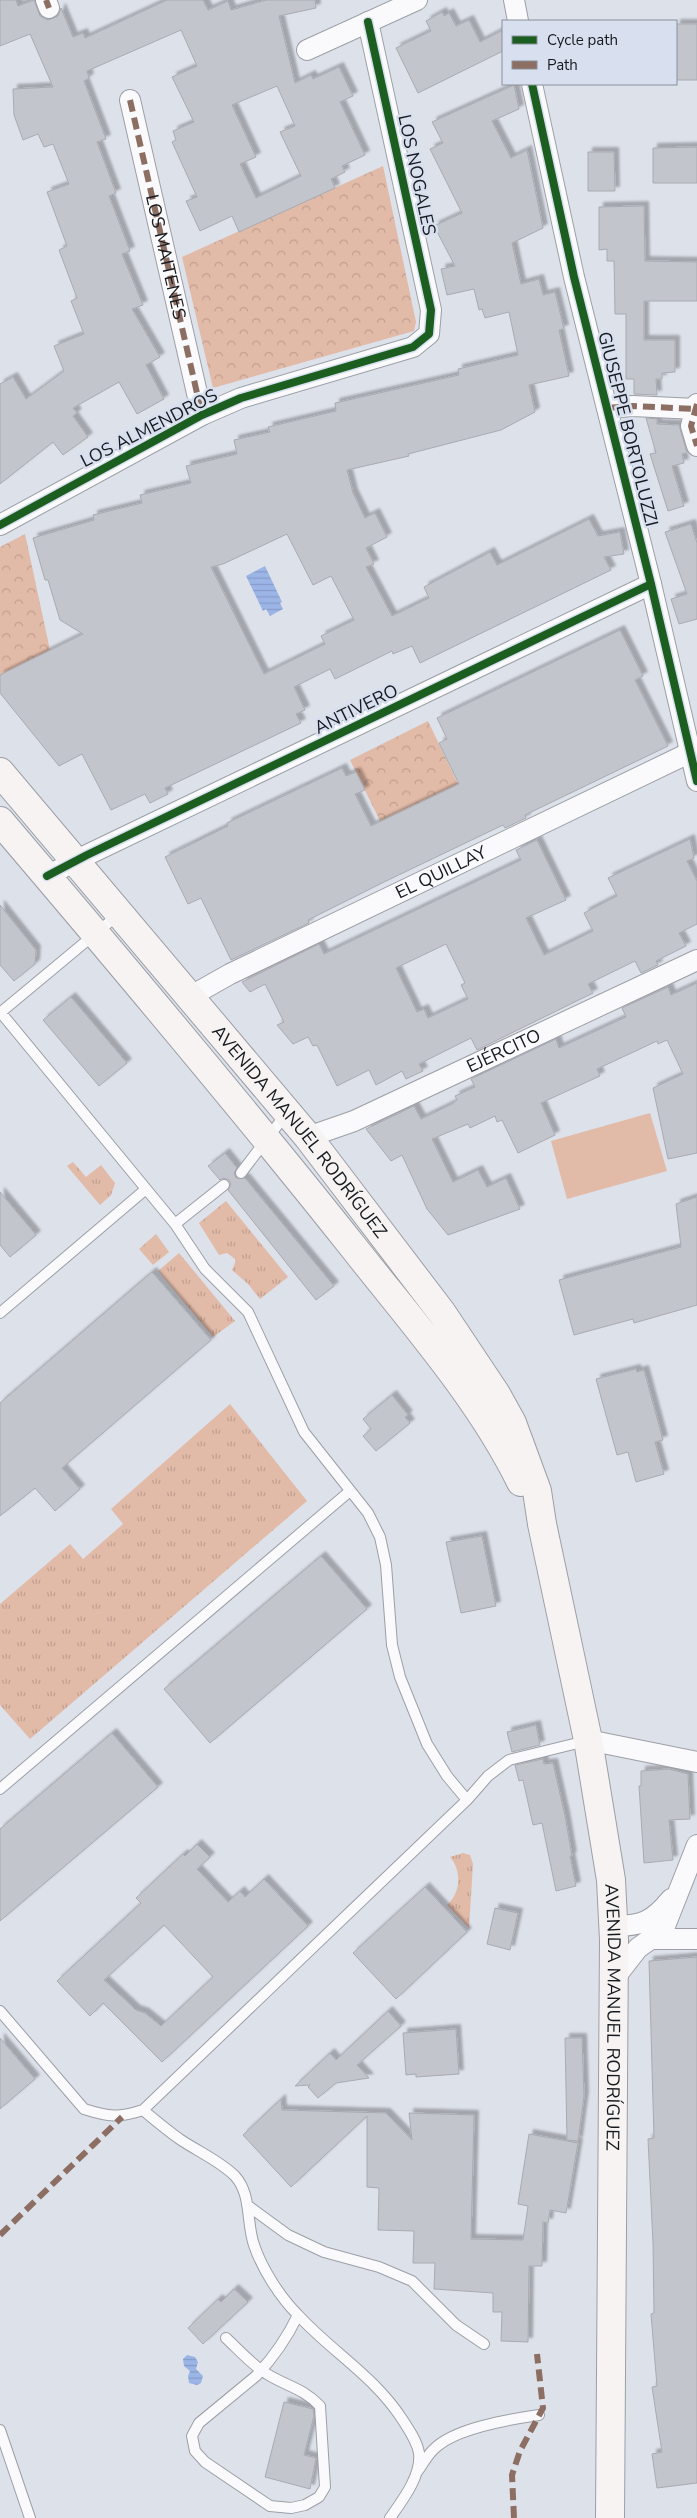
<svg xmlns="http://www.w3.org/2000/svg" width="697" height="2518" viewBox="0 0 697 2518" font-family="'Nunito Sans',sans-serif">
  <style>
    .grass { fill: url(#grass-tufts) }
    .park { fill: url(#park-crowns) }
    .garden { fill: #e2baa8 }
    .water { fill: url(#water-rules) }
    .building { fill: #c2c5cc; stroke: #a8abb1; fill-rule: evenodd; filter: url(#shadow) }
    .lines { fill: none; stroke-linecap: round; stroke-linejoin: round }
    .service-casing { stroke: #9c9fa6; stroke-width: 12 }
    .minor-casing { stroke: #9c9fa6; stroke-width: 22 }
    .secondary-casing { stroke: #9c9fa6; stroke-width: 30 }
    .service { stroke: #fafafc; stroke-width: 10 }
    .minor { stroke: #fafafc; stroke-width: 20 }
    .secondary { stroke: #f6f3f2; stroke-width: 28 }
    .quiet { stroke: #8d6e63; stroke-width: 6; stroke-dasharray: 12 6; stroke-linecap: butt }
    .cycleway-casing { stroke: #d8e0ef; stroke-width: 11 }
    .cycleway { stroke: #1b5e20; stroke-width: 8 }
    .labels { text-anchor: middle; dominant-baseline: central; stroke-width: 5; stroke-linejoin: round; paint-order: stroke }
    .street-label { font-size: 18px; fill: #16191e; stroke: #d8e0ef }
  </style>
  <defs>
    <pattern id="grass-tufts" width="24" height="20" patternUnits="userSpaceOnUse" patternTransform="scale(1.25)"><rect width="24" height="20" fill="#e2baa8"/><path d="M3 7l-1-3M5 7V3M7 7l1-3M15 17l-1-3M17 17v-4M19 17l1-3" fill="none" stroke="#c19f90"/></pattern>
    <pattern id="park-crowns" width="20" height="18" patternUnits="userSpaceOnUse" patternTransform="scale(1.25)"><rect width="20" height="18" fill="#e2baa8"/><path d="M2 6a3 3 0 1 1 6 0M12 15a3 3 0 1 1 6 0" fill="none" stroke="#c19f90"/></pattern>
    <pattern id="water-rules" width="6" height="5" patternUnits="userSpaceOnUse" patternTransform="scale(1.25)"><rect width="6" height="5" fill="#9cb5e7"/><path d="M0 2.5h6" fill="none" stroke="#869bc6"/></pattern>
    <filter id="shadow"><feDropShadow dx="4.5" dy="-4.5" stdDeviation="1" flood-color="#0004"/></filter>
  </defs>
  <rect width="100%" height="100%" fill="#dde1ea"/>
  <!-- grass -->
  <path class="grass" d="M73,1162L86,1177L101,1165L115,1183L111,1195L100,1205L67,1166Z
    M226,1201L288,1277L260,1299L248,1284L232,1270L235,1263V1259L227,1253L219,1255L199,1223Z
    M156,1234L169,1252L153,1265L139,1249Z
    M179,1253L235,1321L213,1337L158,1271Z
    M230,1404L307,1501L30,1739L0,1705V1604L70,1544L83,1559L123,1524L111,1509Z
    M463,1853L470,1855L473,1864L469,1928L447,1905C461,1892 462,1871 450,1857Z"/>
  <!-- park -->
  <path class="park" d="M383,166L416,322L414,331L213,388L182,257Z
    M25,534L50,650L0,675V547Z
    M428,721L458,784L380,821L350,760Z"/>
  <!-- garden -->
  <path class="garden" d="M650,1113L667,1171L567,1199L551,1141Z"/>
  <!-- water -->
  <path class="water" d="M265,566L282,602L280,603L283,609L270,616L266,609L263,611L246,576Z
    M187,2355L195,2357L198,2362L196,2369L203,2376L201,2383L197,2385L189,2383L188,2376L190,2371L184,2366L183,2359Z"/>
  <!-- building -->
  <path class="building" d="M0,0H16L18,6L34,0L40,16L48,20L58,16L61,8L73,37L83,33L85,38L167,0H203L208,10L228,1L231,10L266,0H315L316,8L279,16L295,83L311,75L313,79L339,67L353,96L340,102L365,155L342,166L345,172L331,179L335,188L239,232L232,216L200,231L186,201L197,197L172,142L176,140L173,131L194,122L172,77L197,66L181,30L87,71L89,78L84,81L106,139L97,142L116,193L109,196L130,251L122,254L143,305L132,309L160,357L146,365L164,399L137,414L119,382L73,408L77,413L73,416L88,437L63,455L53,442L0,484V384L13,377L26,399L64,371L54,346L84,334L71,301L77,298L59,250L67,246L47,192L69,184L53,144L44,147L38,134L23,140L14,115L13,89L53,87L30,34L0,46ZM277,86L295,126L280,132L301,176L256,198L240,164L256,157L232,105Z
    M442,12L444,16L449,13L456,26L469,20L480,42L503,30V51L418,93L396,48L431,31L426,21Z
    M676,24H697V80H676Z
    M514,85L519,109L492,121L511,158L527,150L543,228L512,243L521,284L539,279L543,295L555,292L564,329L559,330L569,376L529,385L535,412L501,430L408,454L409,456L347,470L353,493L365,518L375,513L387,537L366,548L374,564L366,567L392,616L429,598L424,587L490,552L497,565L589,519L598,536L620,532L624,554L604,557L611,570L420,663L412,646L393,654L392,651L335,679L330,669L294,687L305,710L296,714L301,723L165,788L168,794L150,803L145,794L111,810L82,754L59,766L0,693V675L83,634L60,620L48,580H45L33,538L94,520L93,515L142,503L140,495L191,483L186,466L237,454L234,440L270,432L268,427L336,411L335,403L459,375L458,369L518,355L509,312L485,318L482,309L479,310L474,289L447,295L441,269L455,266L434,226L462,213L430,149L443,143L432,122ZM287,534L313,585L331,576L354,620L321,636L325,644L264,674L211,567L223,564Z
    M697,147V183H653V148Z
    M588,152H614L615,191H588Z
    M644,206L645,261L697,262V301H644V340H675V372L662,373V379H656L657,395L634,394V379H626V314H615L614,261H607V249L599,250V207Z
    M646,418L657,419V424L679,425L687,453L682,454L684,463L672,466L684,506L668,511L650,454L656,453Z
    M691,524L697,543V619L679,624L671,599L687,594L665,532Z
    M620,630L643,676L635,680L668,746L525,815L526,818L505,828L503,825L382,883L308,920L309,923L231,960L201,898L188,904L165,857L228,826L227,823L342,768L346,776L356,772L365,790L355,794L371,826L459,784L439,743L447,739L437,718Z
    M690,839L694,858L687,861L697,881V924L679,933L686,946L656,961L658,965L641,973L635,961L588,984L593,993L477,1050L471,1038L419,1064L423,1071L406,1079L402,1071L376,1085L369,1070L337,1086L317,1045L313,1046L308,1037L293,1044L277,1025L284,1022L265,984L250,992L242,982L319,944L324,954L521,860L516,850L537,840L566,900L526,918L544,955L593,931L584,913L617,896L608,878ZM446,944L465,983L461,985L468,999L428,1018L424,1009L417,1012L396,968Z
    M0,905L36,950L35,964L14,981L0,965Z
    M697,983V1153L668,1159L653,1088L683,1074L667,1040L658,1044L657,1041L597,1069L600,1076L541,1103L555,1135L518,1153L502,1120L497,1122L495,1116L470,1128L468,1124L432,1139L453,1182L478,1170L487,1187L506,1178L520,1209L448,1235L427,1209L402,1155L391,1161L366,1129L414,1106L421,1119L452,1104L457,1100L455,1096L475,1087L471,1079L556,1039L559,1048L626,1017L622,1008L668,987L671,995Z
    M71,997L127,1063L99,1086L43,1020Z
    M225,1153L237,1168L234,1173L236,1178H245L334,1286L316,1300L228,1190L231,1184L229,1180L223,1178L220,1180L208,1166Z
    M0,1192L36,1235L10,1257L0,1245Z
    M697,1197V1305L634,1323L633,1319L574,1335L559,1280L681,1247L676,1204Z
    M152,1272L211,1340L62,1468L80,1489L55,1511L35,1488L0,1516V1403Z
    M636,1369L637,1372L644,1370L663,1440L655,1442L664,1474L636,1482L628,1452L617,1455L596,1379Z
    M392,1395L408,1415L405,1417L410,1423L376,1451L363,1436L371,1429L363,1419Z
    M482,1536L496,1606L461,1613L446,1542Z
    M321,1556L367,1609L210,1743L164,1689Z
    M536,1725L540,1745L512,1752L507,1732Z
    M112,1733L158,1787L0,1921V1829Z
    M543,1759L544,1764L553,1763L565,1816L572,1856H570L576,1886L556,1891L542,1823L533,1825L523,1780L519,1781L515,1765Z
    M669,1769L688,1774L690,1819L669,1820L673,1860L644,1863L639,1786H641V1771Z
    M197,1844L210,1857L197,1869L228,1902L240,1891L245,1897L264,1879L308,1926L162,2062L103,2003L90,2016L57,1981L141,1903L136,1898L183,1854L185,1856ZM164,1925L213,1977L161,2026L145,2013L136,2010L104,1980Z
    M425,1887L467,1932L396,1999L353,1953Z
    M495,1908L518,1913L510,1950L487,1944Z
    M697,1957V2483L657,2488L652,2454L662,2452L652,2387L657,2386L651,2314L654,2313L653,2243L648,2139L654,2138L649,1961Z
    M388,2011L401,2026L357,2065L369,2078L336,2083L318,2098L308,2087L310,2085L295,2086L330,2053L336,2060Z
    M456,2029L459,2074L416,2077V2074L406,2075L403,2033Z
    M0,2038L35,2079L0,2109Z
    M565,2038H582L584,2096L578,2141L567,2140Z
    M281,2099L282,2110L386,2113L412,2140L409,2113L474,2115L471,2239L523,2240L528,2206L518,2204L529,2134L578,2143L566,2213L550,2210L548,2223L543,2222L542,2266H529L528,2342L501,2341L502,2312H493V2293L434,2289L435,2263H413L414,2231L378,2230L379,2188L367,2187V2116L291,2187L243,2135Z
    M234,2289L248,2302L203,2344L188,2328L218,2299L221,2302Z
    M284,2402L313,2409L314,2416L304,2455L316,2458L310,2489L265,2477Z"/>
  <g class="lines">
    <defs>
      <path id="service" d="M0,1013L119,914
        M2,1014L175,1224L205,1269L248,1312L304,1432L368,1513L380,1537L386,1565L392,1645L400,1677L427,1744L447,1776L467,1800
        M241,1173L286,1114
        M175,1224L224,1185
        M0,1313L146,1189
        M0,1789L350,1491
        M0,2011L84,2109C109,2117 119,2118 143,2110L467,1800L488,1776L509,1760L586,1741
        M143,2110C155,2120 168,2131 181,2140C199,2152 220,2161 235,2176C252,2195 246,2222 254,2245C262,2269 280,2297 298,2315C332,2352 374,2376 402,2419C409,2430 417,2441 419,2453C422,2475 402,2501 390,2518
        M247,2205L288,2235L324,2252L379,2267L412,2281L456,2325L484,2344
        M226,2338C239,2350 252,2365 267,2374C286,2386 303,2388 320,2406L325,2487L319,2497L305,2505L291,2508L270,2506L205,2462L195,2451L192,2436L199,2423L256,2376C274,2357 287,2338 298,2315
        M0,2430L30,2518
        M417,2472C422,2465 427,2456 433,2450C453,2428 511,2419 539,2415"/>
      <g id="minor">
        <path d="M46,0L49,8"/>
        <path d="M514,0L518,21"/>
        <path d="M307,50L417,0"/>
        <path d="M532,84L574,277L651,584L697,781"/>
        <path d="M130,100L202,415"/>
        <path d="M697,404L691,426L697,446"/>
        <path d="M607,408L633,406L696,409"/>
        <path d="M0,525L202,415L241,398L413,347L429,334L431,310L368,22"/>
        <path d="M47,876L87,855L651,584"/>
        <path id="s1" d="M191,996L230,974L691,752"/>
        <path id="s2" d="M308,1137L354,1121L697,960"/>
        <path d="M588,1740L697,1762"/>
        <path d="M613,1926C642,1926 652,1922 671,1899"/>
        <path d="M650,1939H697"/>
        <path d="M613,1980L638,1948L659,1933L665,1926L697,1845"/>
      </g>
      <g id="secondary">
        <path id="s3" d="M0,772L308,1137L442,1313L496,1394L512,1423L537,1491L542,1524L588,1740L611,1880L614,1940L610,2518"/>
        <path d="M0,821C120,962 239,1103 354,1248C413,1323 479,1397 521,1482"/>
      </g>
    </defs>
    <!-- service casing -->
    <use href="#service" class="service-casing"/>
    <!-- minor casing -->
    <use href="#minor" class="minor-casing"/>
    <!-- secondary casing -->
    <use href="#secondary" class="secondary-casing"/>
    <!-- service -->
    <use href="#service" class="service"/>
    <!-- minor -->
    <use href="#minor" class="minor"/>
    <!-- secondary -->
    <use href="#secondary" class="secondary"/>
    <!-- quiet -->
    <g class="quiet">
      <path d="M46,0L49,8"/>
      <path id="s4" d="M130,100L202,415"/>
      <path d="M697,404L691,426L697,446"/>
      <path d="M607,408L633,406L696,409"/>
      <path d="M0,2235L122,2117"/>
      <path d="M514,2518L512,2475L520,2451L543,2408L537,2354"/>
    </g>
    <defs>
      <path id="cycleway" d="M532,84L574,277L651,584L697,781
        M0,525L202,415L241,398L413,347L429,334L431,310L368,22
        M47,876L87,855L651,584"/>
    </defs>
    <!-- cycleway casing -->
    <use href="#cycleway" class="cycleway-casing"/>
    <!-- cycleway -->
    <use href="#cycleway" class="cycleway"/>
  </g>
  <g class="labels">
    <!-- street labels -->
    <g class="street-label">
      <text transform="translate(417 175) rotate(78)">LOS NOGALES</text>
      <text stroke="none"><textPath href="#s4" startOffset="161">LOS MAITENES</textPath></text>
      <text transform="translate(149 428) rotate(-27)">LOS ALMENDROS</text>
      <text transform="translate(628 429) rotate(76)">GIUSEPPE BORTOLUZZI</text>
      <text transform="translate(356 709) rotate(-26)">ANTIVERO</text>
      <text stroke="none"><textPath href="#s1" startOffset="279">EL QUILLAY</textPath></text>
      <text stroke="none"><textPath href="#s2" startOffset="214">EJÉRCITO</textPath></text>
      <text stroke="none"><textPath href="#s3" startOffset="468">AVENIDA MANUEL RODRÍGUEZ</textPath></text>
      <text stroke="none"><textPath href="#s3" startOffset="1435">AVENIDA MANUEL RODRÍGUEZ</textPath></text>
    </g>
  </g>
  <!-- legend -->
  <rect x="502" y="20" width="175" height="65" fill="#d8e0ef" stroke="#8a909b"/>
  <rect x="512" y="36" width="25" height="8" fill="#1b5e20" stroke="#8a909b"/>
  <text x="547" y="45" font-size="15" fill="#16191e">Cycle path</text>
  <rect x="512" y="61" width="25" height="8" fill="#8d6e63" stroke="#8a909b"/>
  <text x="547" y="70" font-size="15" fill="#16191e">Path</text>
</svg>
